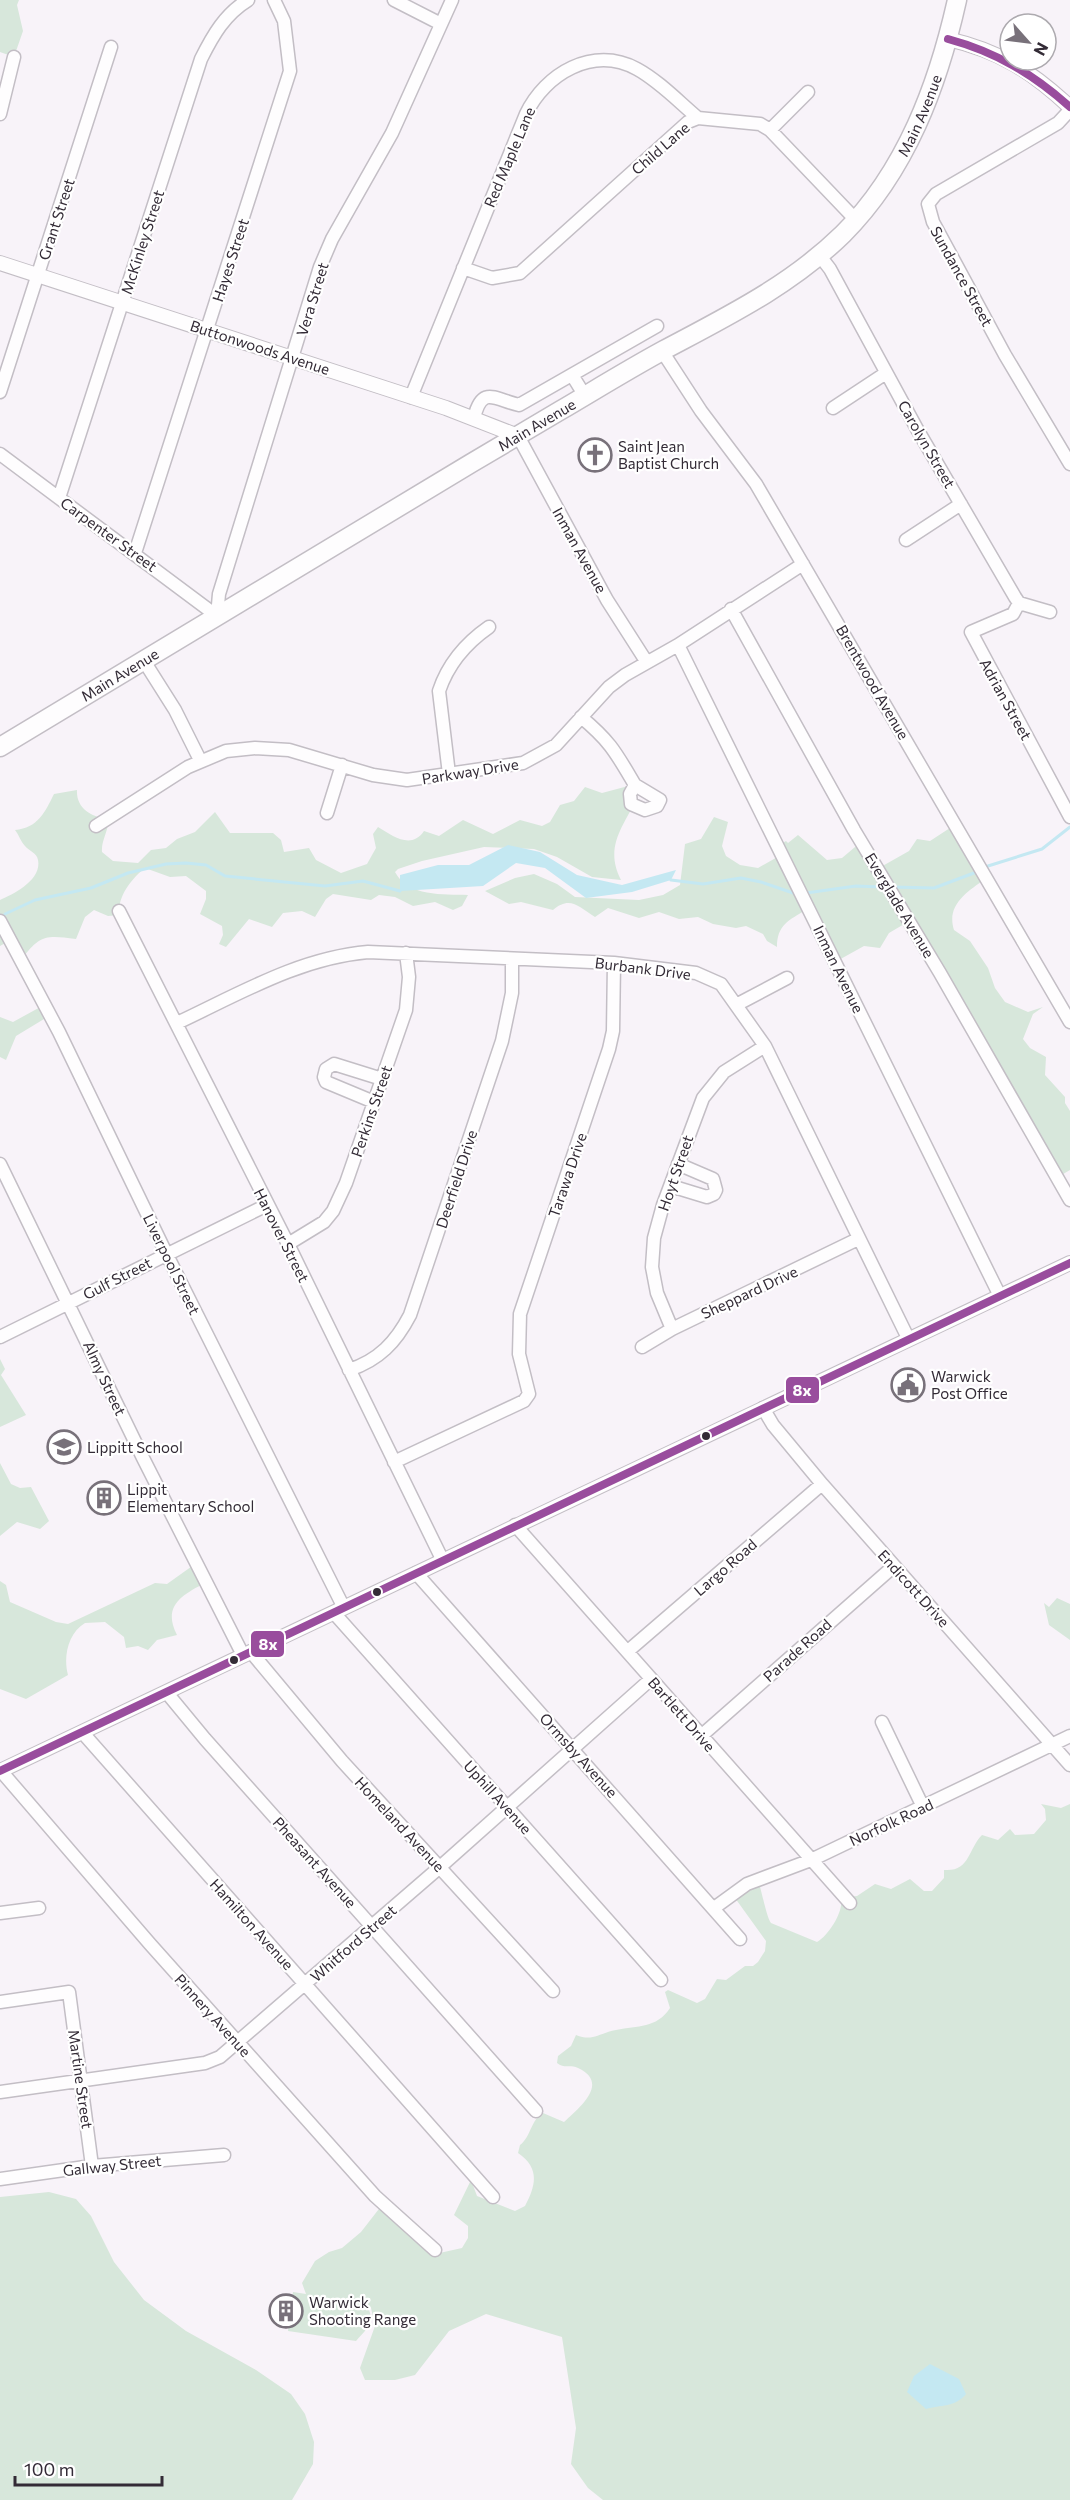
<svg xmlns="http://www.w3.org/2000/svg" width="1070" height="2500" viewBox="0 0 1070 2500" font-family="Commissioner,sans-serif">
  <style>
    .green { fill: #d7e7db }
    .water { fill: #c4e8f2 }
    .lines { fill: none; stroke-linecap: round; stroke-linejoin: round }
    .stream { stroke: #c4e8f2; stroke-width: 3 }
    .minor-casing { stroke: #c3bec5; stroke-width: 15 }
    .tertiary-casing { stroke: #c3bec5; stroke-width: 16 }
    .primary-casing { stroke: #c3bec5; stroke-width: 21 }
    .minor { stroke: #fefdfe; stroke-width: 12 }
    .tertiary { stroke: #fefdfe; stroke-width: 14 }
    .primary { stroke: #fefdfe; stroke-width: 18 }
    .bus-1-casing { stroke: #fff; stroke-width: 12 }
    .bus-1 { stroke: #994d9d; stroke-width: 8 }
    .bus-dot { fill: #332b36; stroke: #fff; stroke-width: 2 }
    .labels { text-anchor: middle; dominant-baseline: central; stroke-width: 4.5; stroke-linejoin: round; paint-order: stroke }
    .street-label { font-size: 15px; fill: #332b36; stroke: #fff }
    .poi-label { font-size: 15px; fill: #332b36; stroke: #fff; text-anchor: start }
    .line-badge { stroke: #fff; stroke-width: 2 }
    .badge-label { font-size: 16px; text-anchor: middle; font-weight: bold; fill: #fff }
  </style>
  <rect width="100%" height="100%" fill="#f8f3f9"/>
  <!-- green -->
  <path class="green" d="M0,0H19L17,5L23,31L14,57L0,52Z
    M632,785L637,798C623,827 604,847 621,880L592,877L557,857L534,849L484,847L422,861L398,869L395,872C408,897 443,894 468,895L462,906L453,910L435,902L413,906L395,897L379,895L371,900L333,894L326,899L315,917L302,911L283,913L272,927L249,919L226,947L219,944L223,935L222,926L200,914L206,899V891L186,876L170,877L145,868C132,878 116,898 120,915L108,916L94,910L85,917L76,939C45,935 40,935 21,960L9,941L0,946V900C14,894 42,880 38,860C37,853 29,851 25,846C21,842 19,835 15,830C38,828 45,812 54,794L77,790C76,808 91,817 108,819C109,831 101,840 102,852L113,861L138,863L151,850L166,848L177,839L195,832L215,812L230,833H273L281,840L284,852L309,848L316,860L341,873L367,864L376,848L373,834L378,827C393,836 411,850 424,831L439,836L463,820L493,834L520,820L542,826L550,822L560,805L574,801L585,787L602,793Z
    M714,817L728,822L722,846L726,856L740,865L758,868L781,855L779,845L786,841L788,843L798,835L827,860L842,858L861,842L879,868L909,851L917,839L930,841L953,826L985,879C967,892 946,905 954,930L970,941L988,968L995,988L1005,1002L1028,1012L1043,1007L1033,1014L1023,1039L1030,1048L1046,1057L1045,1075L1065,1097V1103L1070,1111V1170L1058,1177L906,923L889,933L880,948L864,946L837,961L806,910C789,920 777,925 777,947L767,941L763,934L746,926L736,928L713,924L698,917L679,919L659,912L639,918L608,908L595,917C579,907 570,895 553,910L521,902L509,904L485,891L515,878L534,874L557,884L575,897L639,900L663,895L680,885L685,844L701,839Z
    M44,1005L49,1016L16,1036L6,1060L0,1057V1017L13,1022Z
    M0,1359L5,1369L1,1375L26,1415L0,1427Z
    M0,1463L11,1484L20,1488L31,1487L49,1521L40,1529L17,1522L0,1536Z
    M195,1564L205,1583C182,1595 162,1606 177,1635L157,1640L148,1650L138,1646L126,1648L124,1637L105,1622L85,1623C68,1633 63,1657 68,1675L26,1699L0,1689V1581L6,1585L10,1602L56,1622L68,1624L155,1583L167,1584Z
    M1057,1598L1070,1604V1640L1049,1625L1044,1603L1049,1607Z
    M1041,1804L1061,1808L1070,1804V2500H603L588,2488L571,2464L576,2428L562,2337L486,2314L449,2331L415,2375L395,2380H365L360,2368L375,2326L371,2308H368C376,2323 365,2330 356,2341L288,2331L293,2292L306,2294L302,2283L315,2261L329,2252L342,2248L361,2232L382,2205L435,2254L462,2248L468,2238V2226L454,2215L471,2180L477,2196L515,2211L525,2206C536,2185 540,2168 518,2153L520,2145C531,2137 531,2119 543,2113L564,2122C580,2107 610,2083 578,2068C570,2064 564,2069 557,2063L558,2056L571,2046L576,2035C593,2042 599,2033 616,2030C638,2025 656,2029 670,2008L665,1992L668,1990L697,2003L705,1999L717,1979L726,1980L745,1966H753L758,1962L765,1951L766,1941L735,1898L759,1883C762,1893 767,1918 771,1923L817,1942C829,1935 844,1911 841,1898L857,1896L875,1884L891,1889L910,1879L924,1891H932L944,1878V1870C970,1872 968,1849 982,1835L998,1840L1010,1829L1015,1835L1034,1834L1046,1820L1045,1809Z
    M49,2192L76,2199L91,2216L114,2262L144,2300L186,2331L256,2370L291,2394L305,2414L314,2442L313,2464L292,2500H0V2197Z"/>
  <!-- water -->
  <path class="water" d="M508,845L540,852L577,875L622,885L676,870L671,880L632,892L586,898L545,868L516,863L483,886L400,891V875L438,865H469Z
    M930,2364L959,2379L966,2394C956,2407 940,2405 926,2409L907,2392L914,2376Z"/>
  <g class="lines">
    <!-- stream -->
    <path class="stream" d="M988,866L1042,849L1070,827
      M671,880L703,884L741,878L761,882L796,894
      M892,887L934,888L974,873
      M806,893L856,886L882,887
      M5,914L35,900L91,888L128,873L166,864L186,863L206,865L225,876L325,886L363,881L400,891"/>
    <defs>
      <path id="minor" d="M394,0L441,24
        M1070,110L1058,123L936,194L928,204L933,222L1005,355L1070,464
        M0,114L14,57
        M770,130L808,92
        M820,256L830,269L917,429L1015,597L1019,603L1050,612
        M463,268L492,278L520,273L688,122L698,118L760,124L770,130L856,220
        M662,351L701,411L756,484L1070,1022
        M572,375L585,396
        M0,392L111,47
        M411,397L526,114C545,74 593,45 637,69C659,81 679,102 698,118
        M833,408L886,373
        M474,418C482,385 494,399 519,405L657,326
        M518,436L607,600L646,661
        M0,454L217,616
        M59,498L201,59C213,35 225,14 248,0
        M906,540L961,504
        M135,553L290,71L284,21L274,0
        M1019,603L1013,614L971,632L1070,817
        M731,609L854,830L940,973L1070,1200
        M217,616L219,594L320,267L332,239L392,133L452,0
        M678,645L999,1294
        M144,661L175,710L200,760
        M581,717C611,742 616,753 635,785L630,794L631,804L645,810L657,806L660,800L635,785
        M449,774L439,691C448,664 466,643 489,627
        M327,813L342,765
        M96,826L188,767L226,751L255,748L289,750L373,775L407,780L523,763L556,745L609,687L625,675L678,645L803,564
        M119,911L288,1244L443,1561
        M0,921L59,1032L166,1253L344,1608
        M736,1005L787,978
        M177,1023C239,994 299,958 368,952L614,963L696,973L721,984L765,1046L908,1338
        M374,1102L326,1082L324,1077L326,1069L334,1064L382,1079
        M0,1164L143,1458L243,1655
        M671,1186L707,1197L714,1194L716,1190L713,1179L678,1164
        M288,1244L324,1222L333,1211L346,1183L406,1010L409,977L406,953
        M672,1329L657,1293L652,1267L654,1238L663,1205L703,1098L724,1072L765,1046
        M0,1337L267,1205
        M642,1347L672,1329L858,1239
        M349,1370C379,1360 396,1342 410,1315L502,1041L512,993V959
        M763,1408L773,1425L822,1484L1070,1765
        M394,1462L524,1401L529,1394L519,1354L520,1314L609,1049L613,1031L614,963
        M515,1525L850,1903
        M416,1573L740,1939
        M334,1613L661,1980
        M628,1651L822,1484
        M251,1652L342,1761L553,1991
        M167,1693L205,1739L536,2111
        M882,1722L923,1807
        M82,1732L493,2197
        M701,1736L894,1566
        M1,1771L150,1944L375,2196L435,2250
        M714,1908L747,1884L811,1860L1070,1736
        M0,1913L39,1908
        M0,2002L69,1992L92,2166
        M0,2092L205,2063L220,2057L440,1867L651,1679
        M0,2179L92,2166L224,2155"/>
      <path id="tertiary" d="M948,39C1000,51 1031,71 1070,107
        M0,263L446,408L518,436
        M0,1771L1070,1263"/>
      <g id="primary">
        <path id="s1" d="M0,747C186,634 373,521 561,410C595,390 629,369 664,350C728,316 791,285 843,234C906,171 938,85 957,0"/>
      </g>
    </defs>
    <!-- minor casing -->
    <use href="#minor" class="minor-casing"/>
    <!-- tertiary casing -->
    <use href="#tertiary" class="tertiary-casing"/>
    <!-- primary casing -->
    <use href="#primary" class="primary-casing"/>
    <!-- minor -->
    <use href="#minor" class="minor"/>
    <!-- tertiary -->
    <use href="#tertiary" class="tertiary"/>
    <!-- primary -->
    <use href="#primary" class="primary"/>
    <defs>
      <path id="bus-1" d="M948,39C996,52 1033,74 1070,107
        M0,1771L1070,1263"/>
    </defs>
    <!-- bus-1 casing -->
    <use href="#bus-1" class="bus-1-casing"/>
    <!-- bus-1 -->
    <use href="#bus-1" class="bus-1"/>
  </g>
  <!-- icons -->
  <defs>
    <symbol id="church-ring" viewBox="-11 -11 22 22"><circle r="9.5" fill="#fff" stroke="#78717a" stroke-width="1.5"/><path d="M-1.2-6h2.4v3.5h3.3v2.4h-3.3V6h-2.4V-.1h-3.3v-2.4h3.3Z" fill="#78717a"/></symbol>
    <symbol id="civic-ring" viewBox="-11 -11 22 22"><circle r="9.5" fill="#fff" stroke="#78717a" stroke-width="1.5"/><path d="M-.6-6.5H3V-4.5H.6V-3L4-1V1h2V6H-6V1h2V-1L-.6-3ZM-1.2 2.5V6h2.4V2.5Z" fill="#78717a"/></symbol>
    <symbol id="school-ring" viewBox="-11 -11 22 22"><circle r="9.5" fill="#fff" stroke="#78717a" stroke-width="1.5"/><path d="M0-5L7-2L0 1L-7-2ZM-4 1L0 2.5L4 1V4Q0 6-4 4Z" fill="#78717a"/></symbol>
    <symbol id="building-ring" viewBox="-11 -11 22 22"><circle r="9.5" fill="#fff" stroke="#78717a" stroke-width="1.5"/><path d="M-4-6H4V6H1V3H-1V6H-4ZM-2.5-4.3h1.7v1.8h-1.7ZM.8-4.3h1.7v1.8H.8ZM-2.5-1h1.7V.8h-1.7ZM.8-1h1.7V.8H.8Z" fill="#78717a"/></symbol>
  </defs>
  <g fill-rule="evenodd">
    <use href="#church-ring" x="576" y="436" width="38" height="38"/>
    <use href="#civic-ring" x="889" y="1366" width="38" height="38"/>
    <use href="#school-ring" x="45" y="1428" width="38" height="38"/>
    <use href="#building-ring" x="85" y="1479" width="38" height="38"/>
    <use href="#building-ring" x="267" y="2292" width="38" height="38"/>
  </g>
  <!-- markers -->
  <g class="bus-dot">
    <circle cx="706" cy="1436" r="5"/>
    <circle cx="377" cy="1592" r="5"/>
    <circle cx="234" cy="1660" r="5"/>
  </g>
  <g class="labels">
    <!-- street labels -->
    <g class="street-label">
      <text stroke="none"><textPath href="#s1" startOffset="1130">Main Avenue</textPath></text>
      <text transform="translate(660 148) rotate(-41)">Child Lane</text>
      <text transform="translate(509 157) rotate(-67)">Red Maple Lane</text>
      <text transform="translate(56 219) rotate(-72)">Grant Street</text>
      <text transform="translate(142 242) rotate(-72)">McKinley Street</text>
      <text transform="translate(230 260) rotate(-72)">Hayes Street</text>
      <text transform="translate(962 276) rotate(61)">Sundance Street</text>
      <text transform="translate(312 299) rotate(-73)">Vera Street</text>
      <text transform="translate(260 347) rotate(18)">Buttonwoods Avenue</text>
      <text stroke="none"><textPath href="#s1" startOffset="626">Main Avenue</textPath></text>
      <text transform="translate(927 444) rotate(60)">Carolyn Street</text>
      <text transform="translate(109 534) rotate(36)">Carpenter Street</text>
      <text transform="translate(580 550) rotate(61)">Inman Avenue</text>
      <text stroke="none"><textPath href="#s1" startOffset="140">Main Avenue</textPath></text>
      <text transform="translate(873 682) rotate(60)">Brentwood Avenue</text>
      <text transform="translate(1006 699) rotate(61)">Adrian Street</text>
      <text transform="translate(470 771) rotate(-9)">Parkway Drive</text>
      <text transform="translate(900 905) rotate(59)">Everglade Avenue</text>
      <text transform="translate(643 968) rotate(7)">Burbank Drive</text>
      <text transform="translate(839 969) rotate(64)">Inman Avenue</text>
      <text transform="translate(371 1111) rotate(-71)">Perkins Street</text>
      <text transform="translate(675 1173) rotate(-71)">Hoyt Street</text>
      <text transform="translate(567 1175) rotate(-71)">Tarawa Drive</text>
      <text transform="translate(456 1179) rotate(-72)">Deerfield Drive</text>
      <text transform="translate(282 1235) rotate(63)">Hanover Street</text>
      <text transform="translate(172 1264) rotate(64)">Liverpool Street</text>
      <text transform="translate(117 1278) rotate(-27)">Gulf Street</text>
      <text transform="translate(749 1292) rotate(-25)">Sheppard Drive</text>
      <text transform="translate(105 1378) rotate(65)">Almy Street</text>
      <text transform="translate(725 1567) rotate(-41)">Largo Road</text>
      <text transform="translate(914 1588) rotate(48)">Endicott Drive</text>
      <text transform="translate(797 1650) rotate(-42)">Parade Road</text>
      <text transform="translate(682 1714) rotate(49)">Bartlett Drive</text>
      <text transform="translate(579 1755) rotate(48)">Ormsby Avenue</text>
      <text transform="translate(498 1797) rotate(48)">Uphill Avenue</text>
      <text transform="translate(891 1822) rotate(-25)">Norfolk Road</text>
      <text transform="translate(400 1824) rotate(47)">Homeland Avenue</text>
      <text transform="translate(315 1862) rotate(48)">Pheasant Avenue</text>
      <text transform="translate(252 1924) rotate(48)">Hamilton Avenue</text>
      <text transform="translate(353 1943) rotate(-41)">Whitford Street</text>
      <text transform="translate(213 2015) rotate(48)">Pinnery Avenue</text>
      <text transform="translate(81 2079) rotate(82)">Martine Street</text>
      <text transform="translate(112 2165) rotate(-6)">Gallway Street</text>
    </g>
    <!-- poi labels -->
    <g class="poi-label">
      <text x="618" y="446">Saint Jean<tspan x="618" dy="17">Baptist Church</tspan></text>
      <text x="931" y="1376">Warwick<tspan x="931" dy="17">Post Office</tspan></text>
      <text x="87" y="1447">Lippitt School</text>
      <text x="127" y="1489">Lippit<tspan x="127" dy="17">Elementary School</tspan></text>
      <text x="309" y="2302">Warwick<tspan x="309" dy="17">Shooting Range</tspan></text>
    </g>
  </g>
  <g class="line-badge">
    <rect x="785" y="1376" width="35" height="28" rx="6" fill="#994d9d"/>
    <rect x="250" y="1630" width="35" height="28" rx="6" fill="#994d9d"/>
  </g>
  <g class="badge-label">
    <text x="802" y="1396">8x</text>
    <text x="268" y="1650">8x</text>
  </g>
  <!-- north arrow -->
  <g transform="translate(1028 42) rotate(118)"><circle r="28" fill="#ffffff" stroke="#adaaaf" stroke-width="1.5"/>
  <path d="M0-4.5L10 22L0 15L-10 22Z" fill="#78717a"/>
  <text y="-9" font-size="16" font-weight="bold" text-anchor="middle" fill="#332b36">N</text>
  </g>
  <!-- scale -->
  <path d="M15 2476v9h147v-9" fill="none" stroke="#332b36" stroke-width="3"/>
  <text x="24" y="2476" font-size="18" fill="#332b36" stroke="#ffffff" stroke-width="4.5" paint-order="stroke">100 m</text>
</svg>
